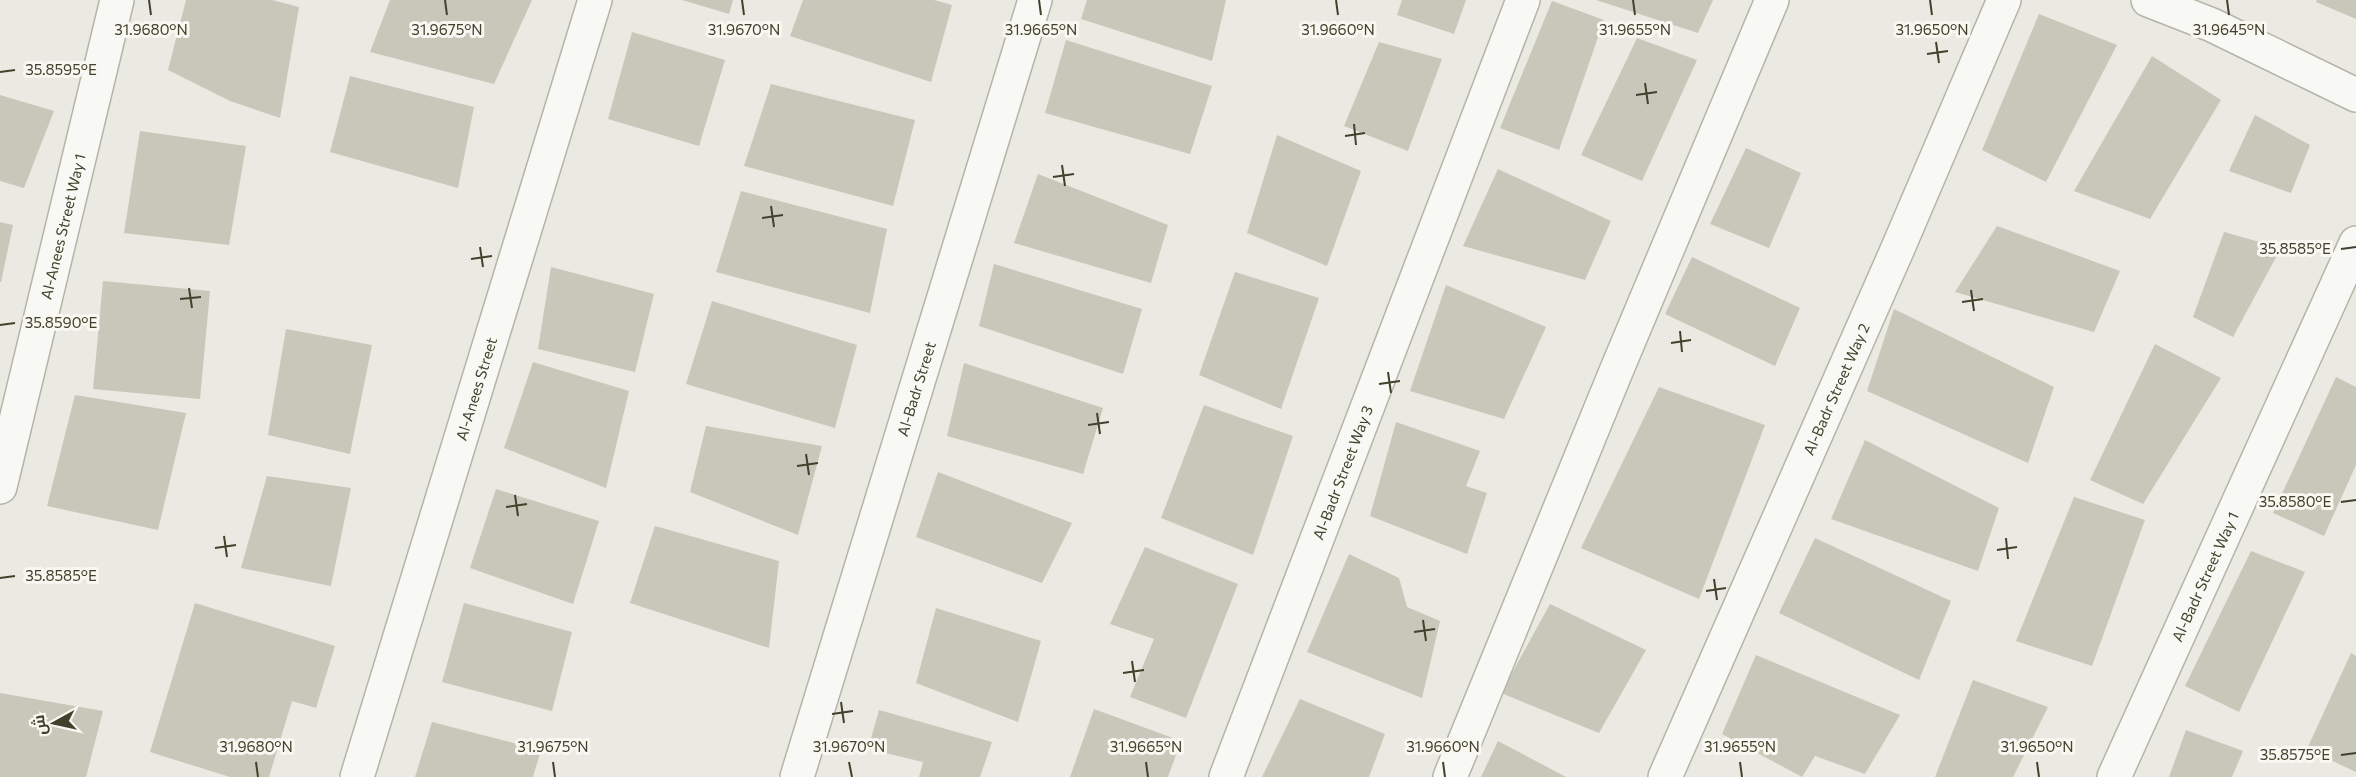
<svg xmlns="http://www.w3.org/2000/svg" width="2356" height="777" viewBox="0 0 2356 777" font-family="Commissioner,Cairo,sans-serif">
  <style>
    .building { fill: #c7c7ba }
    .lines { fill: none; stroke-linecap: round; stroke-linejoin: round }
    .street-casing { stroke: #b4b4a7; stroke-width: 36 }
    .street { stroke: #f8f9f5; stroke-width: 33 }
    .ticks { fill: none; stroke: #41422b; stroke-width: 2 }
    .labels { text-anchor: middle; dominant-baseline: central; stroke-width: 6; stroke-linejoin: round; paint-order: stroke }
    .street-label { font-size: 15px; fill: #41422b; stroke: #f8f7f2 }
    .ticks-label { font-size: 15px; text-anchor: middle; fill: #41422b; stroke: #f8f7f2; stroke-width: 6; stroke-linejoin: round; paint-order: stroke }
  </style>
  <rect width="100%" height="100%" fill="#eaeae2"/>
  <!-- building -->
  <path class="building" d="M186,0H272L299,7L280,118L230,101L168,70Z
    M390,0H532L494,84L370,52Z
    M682,0H733L729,14Z
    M803,0H934L952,5L931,82L790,36Z
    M1087,0H1226L1212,61L1081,19Z
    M1402,0H1466L1454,34L1397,15Z
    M1596,0H1713L1698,33Z
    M2317,0H2356V19L2316,2Z
    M1552,1L1604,20L1559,150L1500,128Z
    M2039,14L2117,45L2046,182L1982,150Z
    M632,32L725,60L699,146L608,119Z
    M1637,38L1697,60L1642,181L1581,155Z
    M1066,40L1212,86L1190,154L1045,113Z
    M1379,42L1442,59L1408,151L1344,126Z
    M2152,56L2221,100L2150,219L2074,191Z
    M350,76L474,107L458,188L330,152Z
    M771,84L915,120L893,206L744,166Z
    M0,95L54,111L24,188L0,181Z
    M2255,115L2310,145L2291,193L2229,171Z
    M140,131L246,146L229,245L124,233Z
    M1277,135L1361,171L1327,266L1247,233Z
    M1746,148L1801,173L1769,248L1710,224Z
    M1498,169L1611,221L1585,280L1463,246Z
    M1038,174L1168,225L1151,283L1014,243Z
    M741,191L887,229L870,313L716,272Z
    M0,222L13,225L1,282H0Z
    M1997,226L2120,271L2094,332L1955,292Z
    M2224,232L2281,248L2233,337L2193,317Z
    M1692,257L1800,308L1775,366L1665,314Z
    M994,264L1142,309L1123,374L979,326Z
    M551,267L654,294L635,372L538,349Z
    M1235,272L1319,298L1281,409L1199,375Z
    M103,281L210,291L200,399L93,389Z
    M1446,285L1546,327L1504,419L1410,391Z
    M712,301L857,345L835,428L686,384Z
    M1894,309L2054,387L2028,463L1867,391Z
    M286,329L372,345L350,454L268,435Z
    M2155,344L2221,378L2143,504L2090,480Z
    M533,362L629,391L606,488L504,448Z
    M964,363L1103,408L1083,474L947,436Z
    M2336,377L2356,387V465L2324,536L2273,513Z
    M1659,387L1765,425L1699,599L1581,548Z
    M75,395L186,413L158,530L47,506Z
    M1204,405L1293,436L1253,555L1161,518Z
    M1396,422L1480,451L1466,486L1487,493L1467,554L1370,516Z
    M706,426L822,446L798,535L690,492Z
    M1865,440L1999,508L1978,571L1831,519Z
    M938,472L1072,523L1042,583L916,537Z
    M267,476L351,488L331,586L241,568Z
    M496,489L599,521L573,604L470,568Z
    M2074,497L2145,520L2092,666L2016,641Z
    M655,526L779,561L769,648L630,603Z
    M1815,538L1951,601L1919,680L1779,613Z
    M1145,547L1238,584L1186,718L1130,697L1154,639L1110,624Z
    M2251,551L2305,572L2239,712L2185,686Z
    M1349,554L1399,578L1407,607L1440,621L1422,698L1307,652Z
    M195,603L335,646L316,708L292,701L269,777H230L150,752Z
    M464,603L572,632L552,711L442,682Z
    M1550,604L1646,650L1599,733L1501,693Z
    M936,608L1041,641L1018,722L916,683Z
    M2351,653L2356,656V772L2307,749Z
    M1756,655L1900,715L1865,774L1815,756L1802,777L1722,734Z
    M1973,680L2048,707L2013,777H1935Z
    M0,693L103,711L86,777H0Z
    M1300,699L1385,734L1369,777H1262Z
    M1094,709L1181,741L1168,777H1070Z
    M879,710L992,742L980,777H919L923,762L868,749Z
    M432,722L541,750L533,777H415Z
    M2186,730L2243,751L2232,777H2169Z
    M1498,741L1566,777H1481Z"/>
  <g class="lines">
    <defs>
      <g id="street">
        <path d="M2148,0L2212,25L2356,95"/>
        <path id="s1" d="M0,487L117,0"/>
        <path id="s2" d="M357,777L595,0"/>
        <path id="s3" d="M797,777L1035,0"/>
        <path id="s4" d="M1226,777L1523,0"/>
        <path d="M1450,777L1617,369L1772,0"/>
        <path id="s5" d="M1665,777L1898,248L2004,0"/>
        <path id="s6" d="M2114,777L2356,243"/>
      </g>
    </defs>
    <!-- street casing -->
    <use href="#street" class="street-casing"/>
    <!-- street -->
    <use href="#street" class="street"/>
  </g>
  <!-- ticks -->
  <path class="ticks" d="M149,0L151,15M445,0L447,15M742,0L744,15M1039,0L1041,15M1336,0L1338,15M1633,0L1635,15M1930,0L1932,15M2227,0L2229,15M1936,42L1939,63M1927,54L1948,51M0,72L15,70M1645,83L1648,104M1636,95L1657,92M1354,124L1356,145M1345,136L1365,133M1062,165L1065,186M1053,177L1074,174M771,206L774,227M762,218L783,215M480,247L483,267M2341,249L2356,247M471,259L492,256M189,288L192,308M1971,290L1974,311M180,299L201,297M1962,302L1983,299M0,325L15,323M1680,331L1682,352M1671,343L1691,340M1388,372L1391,393M1379,384L1400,381M1097,413L1100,434M1088,425L1109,422M806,454L809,475M797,466L818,463M515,495L518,516M2341,502L2356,500M506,507L527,504M224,536L227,557M2006,538L2008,559M215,548L236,545M1997,550L2017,547M0,578L15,576M1714,579L1717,600M1706,591L1726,588M1423,620L1426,641M1414,632L1435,629M1132,661L1135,682M1123,673L1144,670M841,702L844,723M832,714L853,711M2341,755L2356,753M256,762L258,777M553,762L555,777M849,762L852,777M1146,762L1148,777M1443,762L1445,777M1740,762L1742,777M2037,762L2039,777"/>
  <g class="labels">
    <!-- street labels -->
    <g class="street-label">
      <text stroke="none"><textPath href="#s1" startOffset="268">Al-Anees Street Way 1</textPath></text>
      <text stroke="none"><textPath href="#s2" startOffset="406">Al-Anees Street</textPath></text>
      <text stroke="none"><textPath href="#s3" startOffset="406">Al-Badr Street</textPath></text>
      <text stroke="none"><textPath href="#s5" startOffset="424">Al-Badr Street Way 2</textPath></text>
      <text stroke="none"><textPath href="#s4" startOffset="326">Al-Badr Street Way 3</textPath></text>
      <text stroke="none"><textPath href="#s6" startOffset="220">Al-Badr Street Way 1</textPath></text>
    </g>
  </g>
  <g class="ticks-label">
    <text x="151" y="35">31.9680°N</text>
    <text x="447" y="35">31.9675°N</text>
    <text x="744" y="35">31.9670°N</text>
    <text x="1041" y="35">31.9665°N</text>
    <text x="1338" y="35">31.9660°N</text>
    <text x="1635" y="35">31.9655°N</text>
    <text x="1932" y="35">31.9650°N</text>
    <text x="2229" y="35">31.9645°N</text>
    <text x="61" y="75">35.8595°E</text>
    <text x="2295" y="254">35.8585°E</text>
    <text x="61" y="328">35.8590°E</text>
    <text x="2295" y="507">35.8580°E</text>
    <text x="61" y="581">35.8585°E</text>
    <text x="256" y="752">31.9680°N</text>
    <text x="553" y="752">31.9675°N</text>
    <text x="849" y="752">31.9670°N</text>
    <text x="1146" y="752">31.9665°N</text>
    <text x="1443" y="752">31.9660°N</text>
    <text x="1740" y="752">31.9655°N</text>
    <text x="2037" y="752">31.9650°N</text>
    <text x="2295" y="760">35.8575°E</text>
  </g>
  <!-- north arrow -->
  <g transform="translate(54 723) rotate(262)" stroke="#f8f7f2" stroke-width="4.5" paint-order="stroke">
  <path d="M0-4.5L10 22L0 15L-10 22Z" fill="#41422b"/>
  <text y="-9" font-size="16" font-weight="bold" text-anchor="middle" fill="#41422b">ش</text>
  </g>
</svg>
